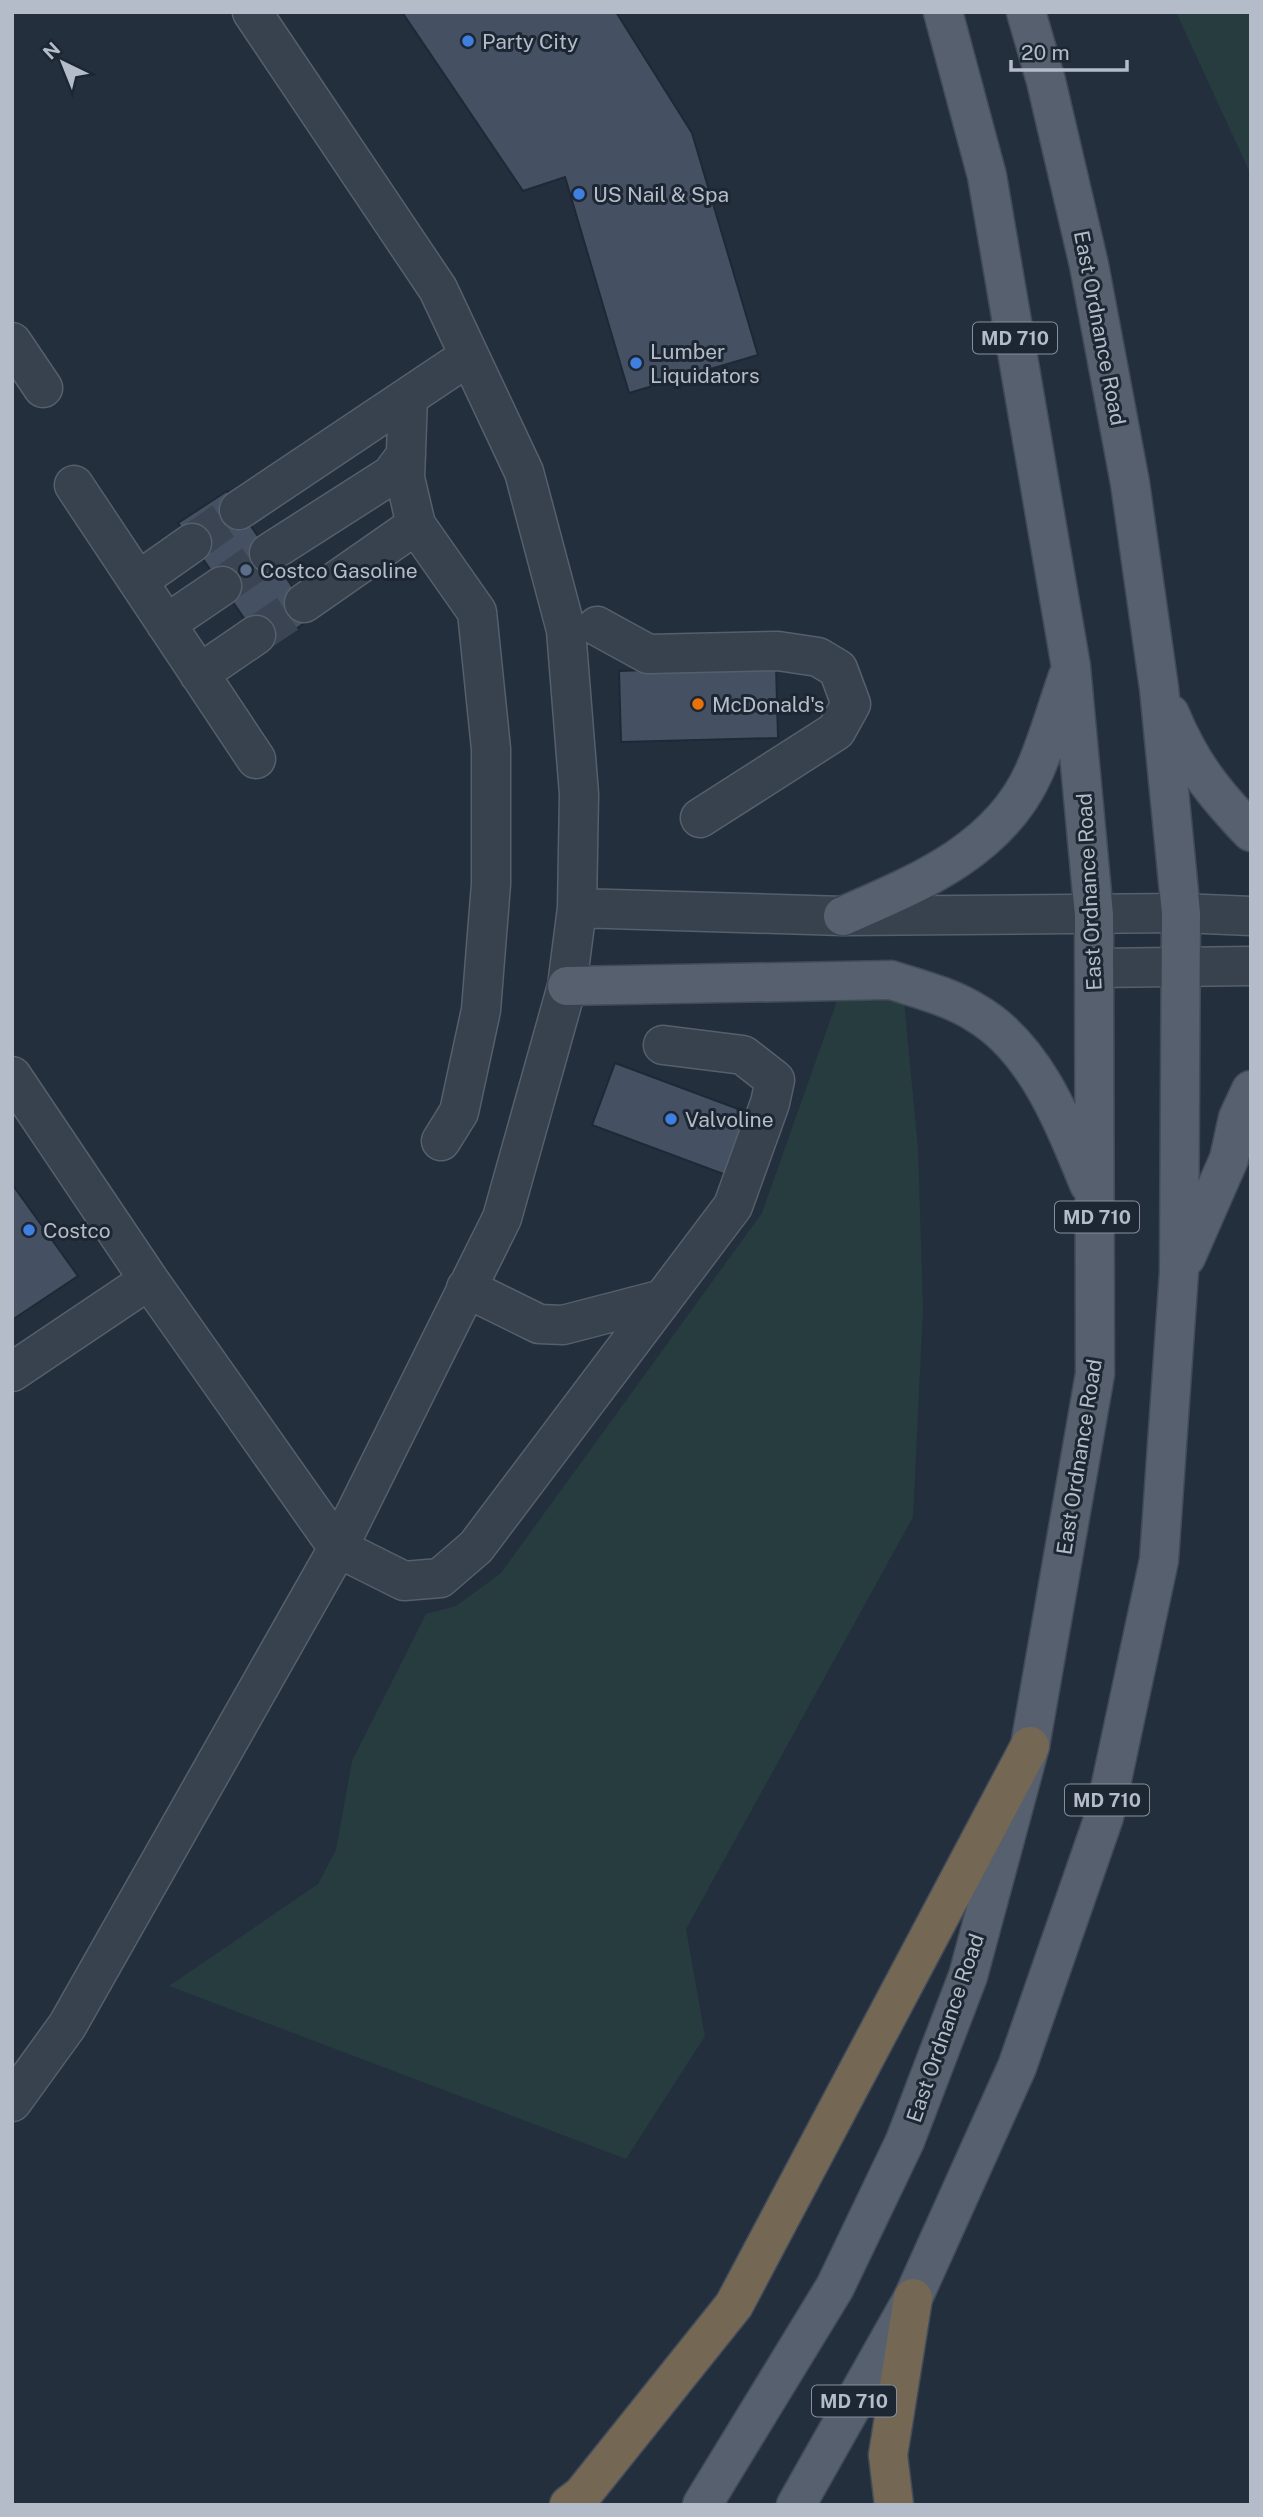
<svg xmlns="http://www.w3.org/2000/svg" width="1263" height="2517" viewBox="0 0 1263 2517" font-family="'Public Sans',sans-serif">
  <style>
    .green { fill: #263c3f }
    .building { fill: #455162; stroke: #1f2835; stroke-width: 2 }
    .lines { fill: none; stroke-linecap: round; stroke-linejoin: round }
    .minor-tunnel { stroke: #3a4453; stroke-width: 38; stroke-dasharray: 38 19; stroke-linecap: butt }
    .minor-casing { stroke: #565f6c; stroke-width: 41 }
    .major-casing { stroke: #414a57; stroke-width: 41 }
    .highway-casing { stroke: #434c59; stroke-width: 41 }
    .minor { stroke: #38414e; stroke-width: 38 }
    .major { stroke: #56606e; stroke-width: 38 }
    .highway { stroke: #746855; stroke-width: 38 }
    .shop-dot { fill: #3f7fe0; stroke: #1d2633; stroke-width: 2.5 }
    .service-dot { fill: #5c6f8a; stroke: #1d2633; stroke-width: 2.5 }
    .food-dot { fill: #e8710a; stroke: #1d2633; stroke-width: 2.5 }
    .labels { text-anchor: middle; dominant-baseline: central; stroke-width: 6; stroke-linejoin: round; paint-order: stroke }
    .shield { fill: #1d2633; stroke: #878f9c; stroke-width: 2 }
    .shield-label { font-size: 19px; font-weight: bold; fill: #b4bcc9 }
    .poi-label { font-size: 21px; fill: #b4bcc9; stroke: #1d2633; text-anchor: start }
    .street-label { font-size: 21px; fill: #b4bcc9; stroke: #1d2633 }
  </style>
  <rect width="100%" height="100%" fill="#242f3e"/>
  <!-- green -->
  <path class="green" d="M1176,12H1251V175Z
    M837,1001H904L918,1149L923,1309L913,1517L686,1929L705,2036L626,2159L169,1986L318,1884L336,1850L352,1761L426,1614L456,1606L501,1573L762,1213Z"/>
  <!-- building -->
  <path class="building" d="M402,12H616L692,133L758,355L629,393L565,177L523,191Z
    M227,491L313,617L266,650L178,523Z
    M776,665L778,738L621,742L619,671Z
    M615,1063L749,1113L726,1175L592,1125Z
    M12,1184L78,1276L12,1320Z"/>
  <g class="lines">
    <!-- minor-tunnel -->
    <path class="minor-tunnel" d="M192,543L239,510
      M222,586L269,553
      M256,635L304,603"/>
    <defs>
      <path id="minor" d="M12,342L43,388
        M74,485L256,759
        M239,510L469,356
        M416,525L477,612L491,749V884L481,1010L459,1112L441,1141
        M269,553L391,475L406,455
        M138,581L192,543
        M304,603L416,525L405,478L408,397
        M166,624L222,586
        M597,626L648,654L778,651L818,657L838,669L851,704L836,731L700,818
        M199,674L256,635
        M577,908L843,916L1181,913L1251,916
        M1095,968L1251,966
        M12,1076L149,1280L338,1548L404,1581L440,1578L476,1547L733,1206L770,1103L775,1080L743,1055L663,1045
        M466,1288L539,1324L563,1325L663,1299
        M12,1372L149,1280
        M12,2102L67,2026L338,1548L502,1218L567,986L577,908L579,794L566,630L524,472L438,289L252,12"/>
      <path id="major" d="M1170,714C1191,765 1214,793 1251,832
        M843,916C916,884 999,851 1034,772C1048,741 1057,707 1068,676
        M567,986L891,980C919,989 951,997 976,1013C1036,1048 1064,1124 1089,1184
        M1186,1257L1229,1159L1238,1118L1251,1090
        M702,2505L835,2287L905,2141L968,1976L1030,1746L1095,1374L1094,915L1071,667L987,176L943,12
        M796,2505L913,2298L1017,2067L1104,1817L1159,1560L1179,1272L1181,913L1159,688L1130,483L1089,265L1046,81L1026,12"/>
      <path id="highway" d="M569,2505L582,2495L734,2305L1030,1746
        M894,2505L888,2455L913,2298"/>
    </defs>
    <!-- minor casing -->
    <use href="#minor" class="minor-casing"/>
    <!-- major casing -->
    <use href="#major" class="major-casing"/>
    <!-- highway casing -->
    <use href="#highway" class="highway-casing"/>
    <!-- minor -->
    <use href="#minor" class="minor"/>
    <!-- major -->
    <use href="#major" class="major"/>
    <!-- highway -->
    <use href="#highway" class="highway"/>
  </g>
  <!-- markers -->
  <g class="shop-dot">
    <circle cx="468" cy="41" r="7"/>
    <circle cx="579" cy="194" r="7"/>
    <circle cx="636" cy="363" r="7"/>
    <circle cx="671" cy="1119" r="7"/>
    <circle cx="29" cy="1230" r="7"/>
  </g>
  <circle class="service-dot" cx="246" cy="570" r="7"/>
  <circle class="food-dot" cx="698" cy="704" r="7"/>
  <g class="labels">
    <!-- shield labels -->
    <g class="shield">
      <rect x="973" y="322.5" width="84" height="31" rx="5"/>
      <rect x="1055" y="1201.5" width="84" height="31" rx="5"/>
      <rect x="1065" y="1784.5" width="84" height="31" rx="5"/>
      <rect x="812" y="2385.5" width="84" height="31" rx="5"/>
    </g>
    <g class="shield-label">
      <text x="1015" y="338">MD 710</text>
      <text x="1097" y="1217">MD 710</text>
      <text x="1107" y="1800">MD 710</text>
      <text x="854" y="2401">MD 710</text>
    </g>
    <!-- poi labels -->
    <g class="poi-label">
      <text x="482" y="41">Party City</text>
      <text x="593" y="194">US Nail &amp; Spa</text>
      <text x="650" y="351">Lumber<tspan x="650" dy="24">Liquidators</tspan></text>
      <text x="260" y="570">Costco Gasoline</text>
      <text x="712" y="704">McDonald's</text>
      <text x="685" y="1119">Valvoline</text>
      <text x="43" y="1230">Costco</text>
    </g>
    <!-- street labels -->
    <g class="street-label">
      <text transform="translate(1100 328) rotate(79)">East Ordnance Road</text>
      <text transform="translate(1089 892) rotate(-93)">East Ordnance Road</text>
      <text transform="translate(1079 1457) rotate(-81)">East Ordnance Road</text>
      <text transform="translate(945 2028) rotate(-71)">East Ordnance Road</text>
    </g>
  </g>
  <!-- border -->
  <rect width="1263" height="2517" fill="none" stroke="#b4bcc9" stroke-width="28"/>
  <!-- north arrow -->
  <g transform="translate(63 63) rotate(317)" stroke="#1d2633" stroke-width="5" paint-order="stroke">
  <path d="M0-5L12 26L0 18L-12 26Z" fill="#b4bcc9"/>
  <text y="-10" font-size="19" font-weight="bold" text-anchor="middle" fill="#b4bcc9">N</text>
  </g>
  <!-- scale -->
  <path d="M1011 60v10h116v-10" fill="none" stroke="#b4bcc9" stroke-width="3.5"/>
  <text x="1021" y="60" font-size="21" fill="#b4bcc9" stroke="#1d2633" stroke-width="5" paint-order="stroke">20 m</text>
</svg>
